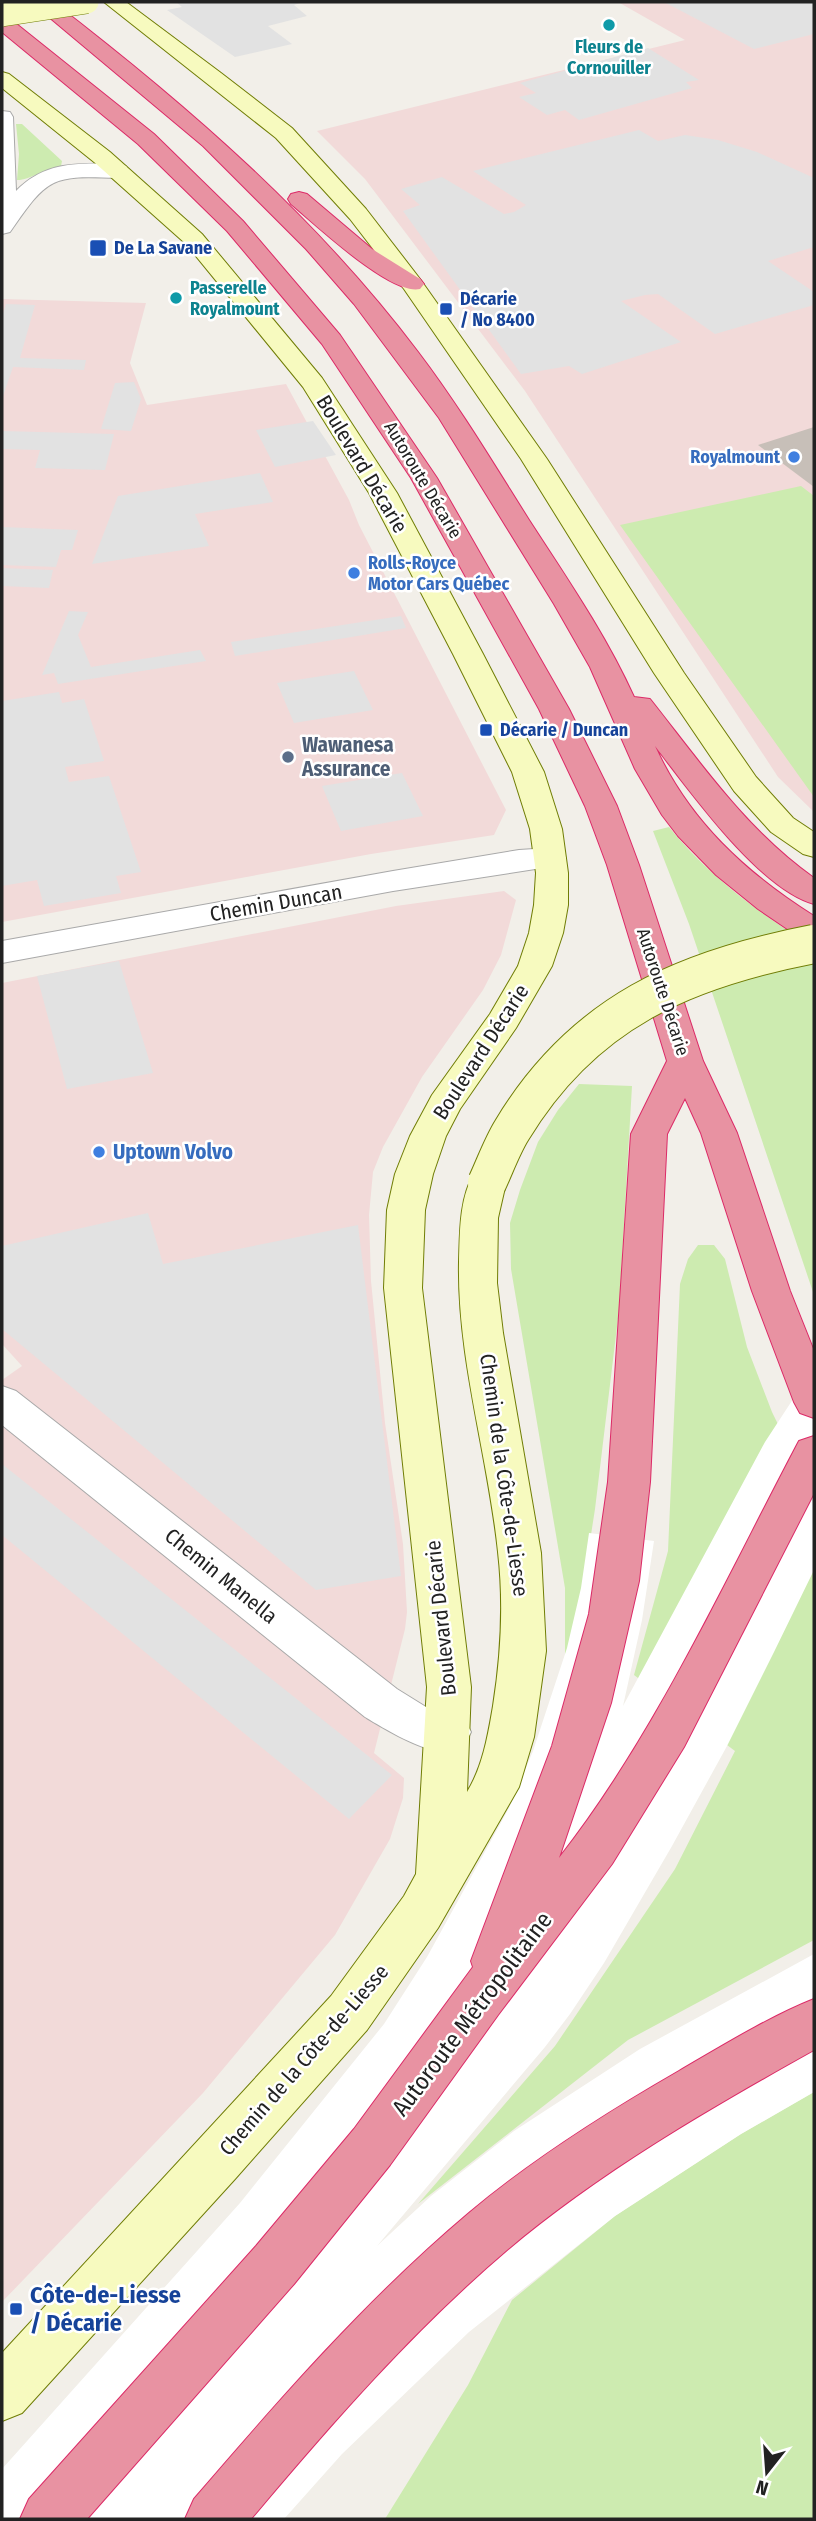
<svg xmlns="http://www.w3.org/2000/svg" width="816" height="2521" viewBox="0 0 816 2521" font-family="'Fira Sans Condensed',sans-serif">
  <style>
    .commercial { fill: #f2dad9 }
    .grass { fill: #cdebb0 }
    .parking { fill: #e2e2e2 }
    .pier { fill: #fff }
    .building { fill: #c7bfb8 }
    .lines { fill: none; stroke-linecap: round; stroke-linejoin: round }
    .street-casing { stroke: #a9a9a9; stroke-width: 2 }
    .secondary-casing { stroke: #707d05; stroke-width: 2 }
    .highway-casing { stroke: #dc2a67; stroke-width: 2 }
    .street { fill: #fff; fill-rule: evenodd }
    .secondary { fill: #f7fabf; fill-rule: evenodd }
    .highway { fill: #e892a2; fill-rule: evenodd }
    .secondary-bridge-far1-casing { stroke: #707d05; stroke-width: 24; stroke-linecap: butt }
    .secondary-bridge-casing { stroke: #707d05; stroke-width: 40; stroke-linecap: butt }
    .secondary-bridge-far1 { stroke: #f7fabf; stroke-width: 23 }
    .secondary-bridge { stroke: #f7fabf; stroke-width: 38 }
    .culture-dot { fill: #0f9aa8; stroke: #fff; stroke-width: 2.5 }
    .transit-dot { fill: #1a4fb4; stroke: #fff; stroke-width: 2.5 }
    .shop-dot { fill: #3f7fe0; stroke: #fff; stroke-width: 2.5 }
    .service-dot { fill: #5c6f8a; stroke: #fff; stroke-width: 2.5 }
    .labels { text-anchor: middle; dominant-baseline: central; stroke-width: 5; stroke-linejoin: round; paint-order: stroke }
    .far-culture-label { font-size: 18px; font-weight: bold; fill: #0d838f; stroke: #fff }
    .far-transit-label { font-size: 18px; font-weight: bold; fill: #164399; stroke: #fff; text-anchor: start }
    .far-shop-label { font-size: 18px; font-weight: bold; fill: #366cbe; stroke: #fff; text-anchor: end }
    .far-street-label { font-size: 18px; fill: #222; stroke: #fff }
    .street-label { font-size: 21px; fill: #222; stroke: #fff }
    .service-label { font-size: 21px; font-weight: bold; fill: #4e5e75; stroke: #fff; text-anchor: start }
    .shop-label { font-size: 21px; font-weight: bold; fill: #366cbe; stroke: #fff; text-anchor: start }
    .near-street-label { font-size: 24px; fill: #222; stroke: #fff }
    .near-transit-label { font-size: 24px; font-weight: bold; fill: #164399; stroke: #fff; text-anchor: start }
  </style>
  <rect width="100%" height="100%" fill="#f2efe9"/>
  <!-- commercial -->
  <path class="commercial" d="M618,2H814V812L778,777L525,391L365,179L317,131L685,40Z
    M2,299L146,303L130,363L147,405L286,384L349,500L359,525L506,810L494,835L371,854L2,922Z
    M504,891L516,900L501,955L483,990L422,1077L383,1147L373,1172L369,1215L371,1281L385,1423L403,1544L407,1612L405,1629L374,1753L404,1778L403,1798L390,1839L335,1935L203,2093L2,2302V1380L22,1366L2,1344V983L396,906Z"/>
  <!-- grass -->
  <path class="grass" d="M16,124H22L62,161L61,166C49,168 26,181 17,180L19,154Z
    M801,486L814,496V797L620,525Z
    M669,827C710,878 760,913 814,948V1295L689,924L653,831Z
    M579,1084L632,1086L619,1310L595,1509L578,1618L565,1669V1588L511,1269L510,1223L520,1190L538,1142L558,1110Z
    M698,1245H714L725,1259L747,1347L772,1412L814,1498V1940L628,2040L418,2204L555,2046L675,1869L735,1751L634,1675L668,1551L680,1284L688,1259Z
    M814,2092V2519H385L468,2385L512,2300L615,2216L741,2134Z"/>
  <!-- parking -->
  <path class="parking" d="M176,2H303L294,5L307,16L268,26L292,44L235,57L167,10L182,7Z
    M664,2H814V34L754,49Z
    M648,48L699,80L686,82L692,88L579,120L565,110L547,115L519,97L536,93L520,83Z
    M639,130L658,141L685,135L718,140L757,152L814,178V247L768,261L814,292V305L715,334L658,294L645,295L621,301L681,342L582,374L569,366L521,374L403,211L420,205L401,189L442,177L504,214L514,212L526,205L473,171Z
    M6,304L35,305L20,358L86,360L84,370L13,367L2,399V316Z
    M134,382L141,399L131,431L101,429L115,383Z
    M313,421L336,455L275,467L256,430Z
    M2,431L114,434L105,470L35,468L40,450L2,449Z
    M260,473L273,502L195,514L209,546L92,564L118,496Z
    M2,527L78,530L72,550H61L56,567L2,565Z
    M2,568L53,570L49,588L2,586Z
    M69,611L88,612L78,635L91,667L200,650L206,661L58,684L54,673L42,675Z
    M401,616L406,628L235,656L231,642Z
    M354,671L373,710L294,723L277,683Z
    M59,692L62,703L84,699L104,761L65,767L69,782L109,776L141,872L116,876L121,893L44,906L37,880L2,886V701Z
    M402,773L423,816L341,831L322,786Z
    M119,961L153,1073L67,1089L37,976Z
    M148,1213L163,1264L358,1225L401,1576L316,1590L2,1329V1246Z
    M2,1464L392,1775L349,1819L2,1535Z"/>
  <!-- pier -->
  <path class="pier" d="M814,1367V1570L774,1652L727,1746L672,1846L604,1963L570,2014L545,2047L377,2246L431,2196L514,2131L640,2049L814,1954V2092L741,2134L615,2216L469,2332L342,2454L284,2519H2V2469L240,2203L384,2024L427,1957L509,1808L533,1751L567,1648L581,1588L589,1533L654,1541L642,1620L623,1706L765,1442Z"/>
  <!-- building -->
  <path class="building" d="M814,427V487L758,445Z"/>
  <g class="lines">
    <defs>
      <path id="street" d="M2,111L10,112L13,117L16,191C45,161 79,163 118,164L126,166L129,171L126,176L118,178C51,175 48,177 10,232L2,234Z
        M550,848L561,851L566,858L561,865L393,891L2,963V941L393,871L519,850Z
        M2,1386L16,1391L397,1689L426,1707L464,1718L471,1732L464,1746C460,1748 453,1752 448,1752C424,1753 385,1729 365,1717L2,1425Z"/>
      <path id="secondary" d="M104,2H126L221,73L292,128L366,209L420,279L547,459L684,673L756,777L793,818L814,832V857L803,854L771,832L734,791L654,673L521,459L404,289L350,219L276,138Z
        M2,72L9,74L110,152L202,234L322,378L397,493L483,654L544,772L562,829L568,873V905L563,933L552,966L516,1028L460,1109L446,1136L433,1174L425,1210L422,1288L471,1687L467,1792C483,1766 488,1735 493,1706C501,1655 504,1604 498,1552C488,1455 457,1359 459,1262C460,1232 459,1200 474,1173L487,1170L500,1173L506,1183L498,1218L497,1283L503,1333L541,1553L546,1651L534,1737L519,1787L438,1928L367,2030L235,2179L22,2413L2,2421V2353L331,1996L404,1896L416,1874L427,1687L384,1288L387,1210L395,1174L410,1136L432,1095L490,1014L518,966L529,933L534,905L536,873L530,829L512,772L453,654L369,493L303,387L186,244L94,162L2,88Z"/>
      <path id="highway" d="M31,2H53C187,105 316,217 418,352C459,406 493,463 529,520C566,577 606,635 634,697L650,699C700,762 747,831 814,878V904C759,889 690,791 655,746C689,821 746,873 814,916V942L802,939L758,909L716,875L678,836L662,815L635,769L590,667L554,604L439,418L354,304L306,249L203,146Z
        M2,16L9,18L154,134L243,221L340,335L437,478L569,709L617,806L639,865L703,1061L737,1133L790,1291L814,1351V1418L800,1413L794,1402L752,1291L701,1133L685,1098L667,1134L650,1482L639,1581L611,1703L559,1858C655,1736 726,1579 799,1441L814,1436V1493L684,1747L612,1864L498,2015L390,2165L294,2284L87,2519H20L29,2499L256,2246L354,2129L473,1967L471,1961L552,1746L589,1614L608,1482L631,1134L667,1061L607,865L585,806L539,709L411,478L322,344L227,231L138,144L2,32Z
        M299,192L307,194L372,249L420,279L424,284L420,289C391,296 315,224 291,204L288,199L291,194Z
        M814,1999V2050C708,2109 601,2171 507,2250C413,2330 331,2424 251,2519H185L194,2499C280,2399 367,2299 469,2213C533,2159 606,2113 679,2071C722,2046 767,2018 814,1999Z"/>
    </defs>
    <!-- street casing -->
    <use href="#street" class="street-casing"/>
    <!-- secondary casing -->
    <use href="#secondary" class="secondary-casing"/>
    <!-- highway casing -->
    <use href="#highway" class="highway-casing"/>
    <!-- street -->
    <use href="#street" class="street"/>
    <!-- secondary -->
    <use href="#secondary" class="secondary"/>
    <!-- highway -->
    <use href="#highway" class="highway"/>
    <defs>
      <path id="secondary-bridge-far1" d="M2,15L87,2"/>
      <path id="secondary-bridge" d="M487,1183C495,1166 502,1146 512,1130C583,1012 684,969 814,944"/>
    </defs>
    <!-- secondary-bridge-far1 casing -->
    <use href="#secondary-bridge-far1" class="secondary-bridge-far1-casing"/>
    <!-- secondary-bridge casing -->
    <use href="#secondary-bridge" class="secondary-bridge-casing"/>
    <!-- secondary-bridge-far1 -->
    <use href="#secondary-bridge-far1" class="secondary-bridge-far1"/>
    <!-- secondary-bridge -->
    <use href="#secondary-bridge" class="secondary-bridge"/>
  </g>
  <!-- markers -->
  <g class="culture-dot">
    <circle cx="609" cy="25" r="7"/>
    <circle cx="176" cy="298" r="7"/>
  </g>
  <g class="transit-dot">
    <rect x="89" y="239" width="18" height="18" rx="3.5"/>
    <rect x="439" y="302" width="14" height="14" rx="3.5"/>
    <rect x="479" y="723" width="14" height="14" rx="3.5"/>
    <rect x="9" y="2302" width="14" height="14" rx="3.5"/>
  </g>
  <g class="shop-dot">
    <circle cx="794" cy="457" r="7"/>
    <circle cx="354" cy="573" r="7"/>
    <circle cx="99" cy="1152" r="7"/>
  </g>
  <circle class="service-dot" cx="288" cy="757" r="7"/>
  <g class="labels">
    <!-- far-culture labels -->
    <g class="far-culture-label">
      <text x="609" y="47">Fleurs de<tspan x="609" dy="21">Cornouiller</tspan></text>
      <text x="190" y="288" text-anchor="start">Passerelle<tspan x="190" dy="21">Royalmount</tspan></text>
    </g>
    <!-- far-transit labels -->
    <g class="far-transit-label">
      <text x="114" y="248">De La Savane</text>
      <text x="460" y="299">Décarie<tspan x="460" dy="21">/ No 8400</tspan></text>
      <text x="500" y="730">Décarie / Duncan</text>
    </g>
    <!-- far-shop labels -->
    <g class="far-shop-label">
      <text x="780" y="457">Royalmount</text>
      <text x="368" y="563" text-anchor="start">Rolls-Royce<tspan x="368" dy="21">Motor Cars Québec</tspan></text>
    </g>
    <!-- far-street labels -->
    <g class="far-street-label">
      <text transform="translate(423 480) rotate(59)">Autoroute Décarie</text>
      <text transform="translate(663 992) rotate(72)">Autoroute Décarie</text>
    </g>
    <!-- street labels -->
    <g class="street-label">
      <text transform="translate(362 464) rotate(59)">Boulevard Décarie</text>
      <text transform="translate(276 903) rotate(-10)">Chemin Duncan</text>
      <text transform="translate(481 1052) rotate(-57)">Boulevard Décarie</text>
      <text transform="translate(504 1475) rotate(82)">Chemin de la Côte-de-Liesse</text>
      <text transform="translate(221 1576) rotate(39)">Chemin Manella</text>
      <text transform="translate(441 1618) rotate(-96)">Boulevard Décarie</text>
      <text transform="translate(304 2060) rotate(-49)">Chemin de la Côte-de-Liesse</text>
    </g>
    <!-- service labels -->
    <g class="service-label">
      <text x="302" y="745">Wawanesa<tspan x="302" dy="24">Assurance</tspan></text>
    </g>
    <!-- shop labels -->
    <g class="shop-label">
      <text x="113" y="1152">Uptown Volvo</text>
    </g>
    <!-- near-street labels -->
    <g class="near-street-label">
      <text transform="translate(472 2014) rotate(-53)">Autoroute Métropolitaine</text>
    </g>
    <!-- near-transit labels -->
    <g class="near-transit-label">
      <text x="30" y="2295">Côte-de-Liesse<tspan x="30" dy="28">/ Décarie</tspan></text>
    </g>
  </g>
  <!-- border -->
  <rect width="816" height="2521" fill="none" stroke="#222222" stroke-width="7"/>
  <!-- north arrow -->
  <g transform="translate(767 2472) rotate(197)" stroke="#ffffff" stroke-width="5" paint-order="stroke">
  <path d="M0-5L12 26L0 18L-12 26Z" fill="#222222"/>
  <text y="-10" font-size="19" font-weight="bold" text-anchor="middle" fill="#222222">N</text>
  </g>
</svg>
